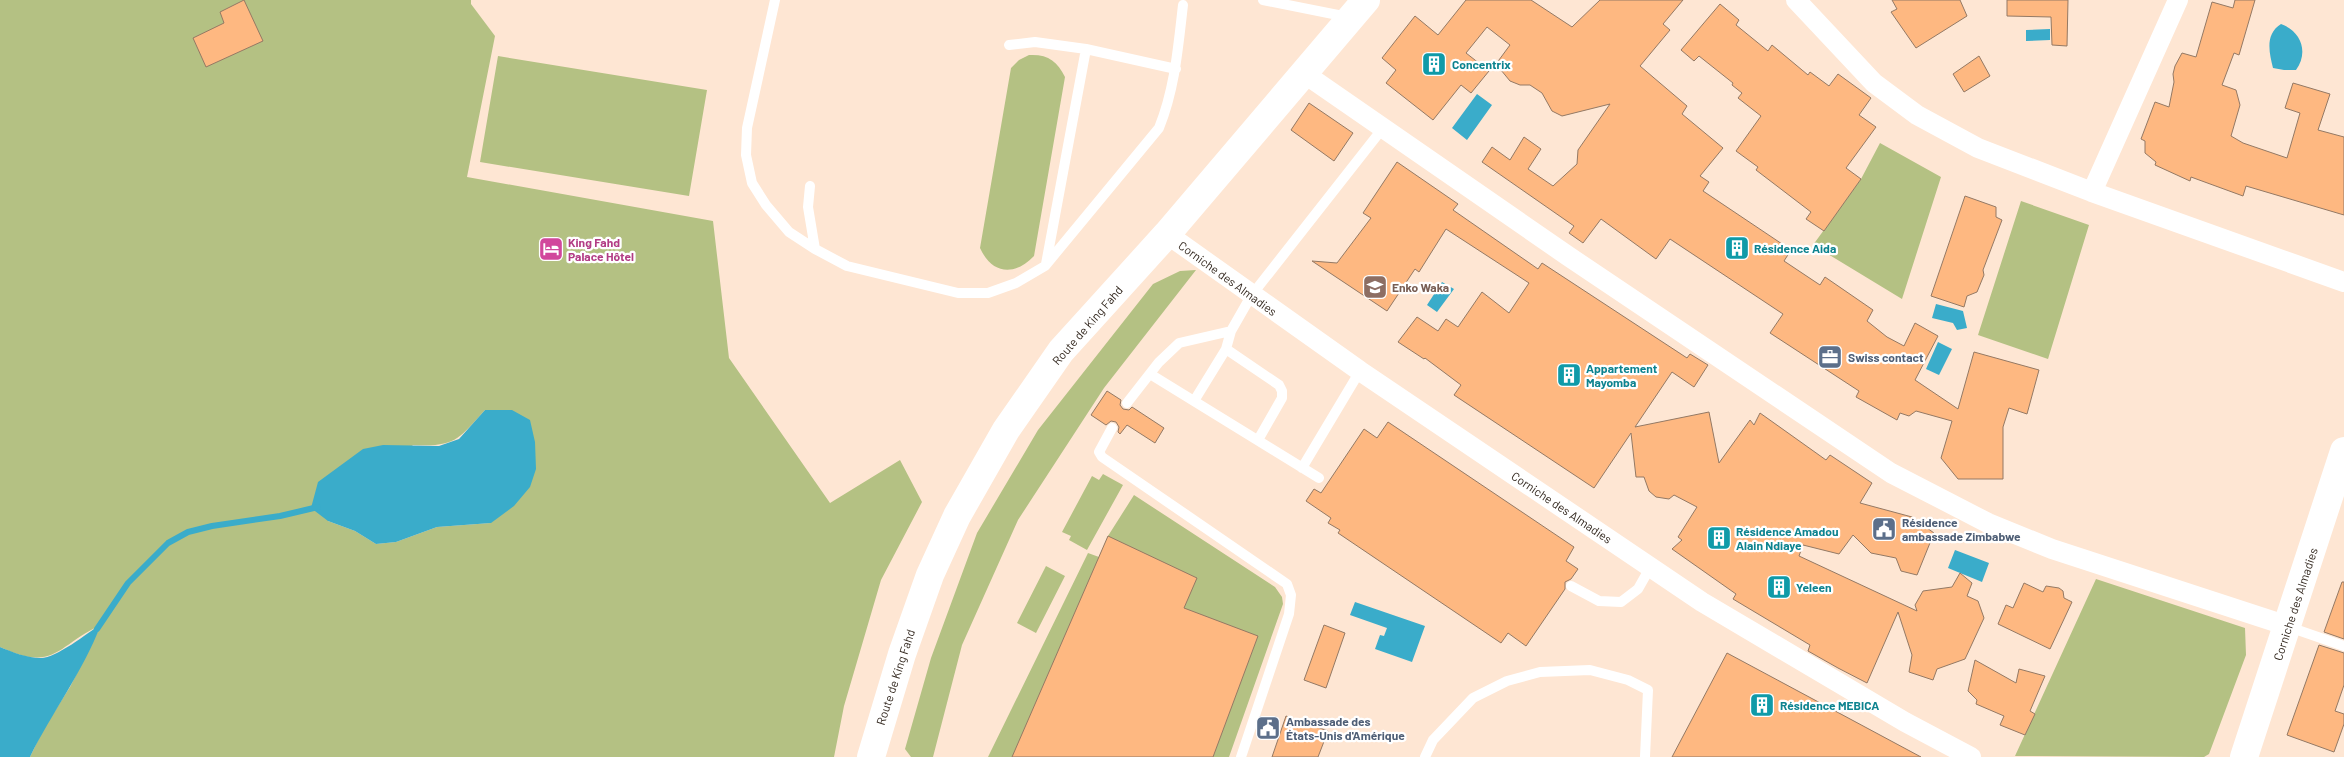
<svg xmlns="http://www.w3.org/2000/svg" width="2344" height="757" viewBox="0 0 2344 757" font-family="Barlow,sans-serif">
  <style>
    .green { fill: #b4c183; fill-rule: evenodd }
    .water { fill: #3aacca }
    .lines { fill: none; stroke-linecap: round; stroke-linejoin: round }
    .stream { stroke: #3aacca; stroke-width: 6 }
    .building { fill: #feb881; stroke: #947964 }
    .lane { stroke: #fff; stroke-width: 10 }
    .street { stroke: #fff; stroke-width: 20 }
    .secondary { stroke: #fff; stroke-width: 28 }
    .labels { text-anchor: middle; dominant-baseline: central; stroke-width: 4.5; stroke-linejoin: round; paint-order: stroke }
    .culture-label { font-size: 12px; font-weight: bold; fill: #0d838f; stroke: #fff; text-anchor: start }
    .hotel-label { font-size: 12px; font-weight: bold; fill: #b23c85; stroke: #fff; text-anchor: start }
    .street-label { font-size: 12px; fill: #32271e; stroke: #fff }
    .education-label { font-size: 12px; font-weight: bold; fill: #785e54; stroke: #fff; text-anchor: start }
    .service-label { font-size: 12px; font-weight: bold; fill: #4e5e75; stroke: #fff; text-anchor: start }
  </style>
  <rect width="100%" height="100%" fill="#fee6d3"/>
  <!-- green -->
  <path class="green" d="M0,0H471V4L495,36L467,177L713,221L729,358L830,503L900,460L922,502L881,580L844,706L834,757H30L44,728L70,687L101,625C57,645 55,673 0,647ZM485,410L491,523L437,527L396,542L376,544L355,531L328,521L413,445C455,447 458,440 485,410Z
    M1029,55C1048,54 1057,61 1065,77L1034,256C1014,277 992,274 980,248L1011,68L1019,60Z
    M498,56L707,90L689,196L480,162Z
    M1880,143L1941,177L1902,299L1813,245L1861,179Z
    M2021,201L2089,225L2048,359L1978,335Z
    M1196,270L1104,388L1018,520L962,645L933,757H911L905,749L931,658L977,533L1038,430L1153,284L1180,271Z
    M1103,474L1123,485L1087,550L1069,540L1071,536L1062,532L1092,476L1099,480Z
    M1134,495L1275,587L1282,597L1283,604L1229,757H988L1088,553L1099,557L1108,536Z
    M1046,566L1065,576L1036,633L1017,623Z
    M2096,579L2245,628L2246,655L2209,754L2204,757L2015,756Z"/>
  <!-- water -->
  <path class="water" d="M2281,24C2301,31 2309,52 2296,70H2284L2273,68C2269,52 2265,34 2281,24Z
    M2050,29V40L2026,41V30Z
    M1477,94L1492,105L1467,140L1452,128Z
    M1442,282L1454,289L1437,312L1427,305Z
    M1936,304L1963,311L1967,328L1957,330L1953,323L1932,318Z
    M1938,342L1952,349L1939,375L1926,369Z
    M485,410H512L530,420L535,442L536,469L530,487L514,506L491,523L437,527L396,542L376,544L355,531L328,521L311,508L318,482L363,449L383,445L439,446L459,439Z
    M1955,550L1989,563L1982,582L1948,568Z
    M1355,602L1425,626L1412,662L1375,649L1380,635L1384,636L1387,628L1350,615Z
    M101,624C83,672 52,712 30,757H0V647C12,652 27,658 41,658C56,658 88,633 101,624Z"/>
  <g class="lines">
    <!-- stream -->
    <path class="stream" d="M97,629L128,583L168,543L188,532L212,526L280,516L318,507"/>
  </g>
  <!-- building -->
  <path class="building" d="M244,0L263,41L206,67L193,38L224,23L220,12Z
    M1466,0H1531L1572,27L1600,0H1683L1663,24L1670,30L1640,66L1687,106L1682,114L1723,148L1700,176L1709,182L1703,191L1791,250L1784,261L1820,285L1825,277L1873,310L1867,321L1887,337L1904,346L1915,323L1938,336L1915,380L1958,409L1974,352L2039,370L2027,414L2009,408L2003,427V479H1958L1941,458L1952,421L1916,411L1909,416L1900,413L1897,420L1856,397L1859,391L1770,333L1783,314L1670,239L1656,259L1601,219L1583,243L1569,233L1574,226L1482,162L1492,147L1510,160L1524,137L1541,149L1528,169L1553,186L1577,164L1578,150L1610,104L1562,116L1552,111L1542,93L1530,85H1520L1510,81L1496,64L1510,45L1487,27L1466,53L1489,71L1471,93L1461,85L1433,120L1386,83L1396,70L1382,58L1415,16L1438,35Z
    M1892,0H1960L1967,16L1916,48L1891,12L1897,9Z
    M2007,0H2068L2067,46L2052,45L2051,17L2007,16Z
    M2235,0H2255L2239,55L2234,53L2222,85L2236,90L2240,105L2231,136L2243,143L2287,158L2300,113L2285,108L2293,83L2330,94L2318,130L2344,137V215L2246,186L2243,196L2191,177L2190,181L2155,165L2156,162L2145,153V141L2141,139L2155,102L2169,107L2174,82L2173,74L2175,66L2182,53L2196,57L2212,2L2233,8Z
    M1720,4L1739,20L1736,25L1768,51L1772,45L1808,75L1810,72L1829,86L1838,74L1871,98L1859,115L1876,127L1846,168L1861,179L1824,231L1806,219L1811,212L1756,170L1758,167L1736,151L1761,116L1738,98L1742,93L1732,85L1733,83L1699,56L1694,61L1681,50Z
    M1979,56L1990,76L1964,92L1953,74Z
    M1309,103L1353,133L1334,161L1291,130Z
    M1397,162L1458,204L1453,210L1538,269L1542,263L1687,358L1690,354L1708,365L1694,387L1672,372L1635,427L1709,412L1719,463L1750,420L1754,425L1760,413L1826,460L1830,455L1872,483L1860,503L1912,517L1934,533L1917,575L1901,571L1896,558L1871,553L1853,535L1839,554L1803,545L1799,556L1917,611L1915,605L1923,591L1952,587L1960,573L1972,583L1967,596L1978,601L1984,618L1965,659L1937,669L1933,680L1909,672L1912,655L1898,612L1867,683L1838,668L1808,651L1810,645L1733,599L1736,594L1672,549L1682,540L1678,537L1697,507L1674,495L1669,499L1656,497L1649,491L1644,477H1636L1631,433L1594,488L1454,395L1461,385L1425,358L1424,359L1398,342L1417,317L1438,331L1446,319L1458,327L1482,292L1509,313L1529,283L1446,229L1419,272L1415,269L1387,311L1312,261L1337,263L1371,218L1363,213Z
    M1965,196L1996,207V217L2002,220L1983,270L1984,275L1977,292L1967,296L1964,307L1931,296Z
    M1107,391L1121,400L1120,405L1123,409L1129,410L1132,407L1164,428L1155,443L1127,425L1120,434L1118,432L1119,427L1116,422L1111,421L1106,425L1091,415Z
    M1388,422L1574,547L1566,561L1578,569L1571,579L1565,582V589L1526,646L1508,633L1501,643L1338,533L1340,530L1328,523L1331,518L1306,501L1314,489L1321,493L1364,429L1377,438Z
    M1108,536L1197,578L1184,608L1258,636L1213,757H1012Z
    M2342,582H2344V639L2324,632Z
    M2024,583L2043,592L2046,586L2059,588L2063,591L2064,598L2072,602L2050,649L1998,624L2006,605L2013,608Z
    M1324,625L1345,633L1326,688L1304,680Z
    M2319,645L2344,653V685L2335,711L2344,714V724L2334,752L2287,735Z
    M1727,653L1921,757H1672Z
    M1975,660L2016,683L2019,669L2045,676L2030,711L2035,714L2025,735L2000,725L2004,716L1976,704L1977,700L1968,691Z
    M1286,716L1328,731L1318,757H1272Z"/>
  <g class="lines">
    <!-- lane -->
    <path class="lane" d="M775,0L747,128L746,155L752,183L766,205L789,232L815,249
      M1263,0L1348,17
      M1009,45L1035,42L1086,49L1176,69
      M810,186L808,207L815,249L847,266L958,293H988L1016,283L1045,266L1159,128C1175,88 1178,48 1183,5
      M1046,264L1086,49
      M1226,349L1279,385L1282,391V398L1258,440
      M1150,374L1319,478
      M1194,401L1226,349L1231,331
      M1127,403L1159,362L1179,343L1231,331L1251,296L1383,128
      M1112,428L1099,452L1102,457L1287,584L1291,595L1289,614L1241,757
      M1302,468L1360,371
      M1571,586L1599,601L1621,602L1638,589L1651,566
      M2289,627L2344,646
      M1425,757L1433,740L1473,698L1507,681L1540,672L1590,670L1628,680L1648,690L1645,757"/>
    <!-- street -->
    <path class="street" d="M1796,0L1874,83L1917,115L1978,148L2092,192L2344,282
      M1305,74L1568,256L1891,473L1988,523L2052,549L2288,626
      M2092,192L2178,0
      M1167,234L1360,371L1702,602L1905,722L1971,757"/>
    <!-- secondary -->
    <path class="secondary" d="M871,757L902,654L930,575L957,516L1006,430L1061,351L1167,234L1366,0
      M2244,757L2344,451"/>
  </g>
  <!-- icons -->
  <defs>
    <symbol id="building-square" viewBox="-11 -11 22 22"><rect x="-9" y="-9" width="18" height="18" rx="4" fill="#0f9aa8" stroke="#fff"/><path d="M-4-6H4V6H1V3H-1V6H-4ZM-2.5-4.3h1.7v1.8h-1.7ZM.8-4.3h1.7v1.8H.8ZM-2.5-1h1.7V.8h-1.7ZM.8-1h1.7V.8H.8Z" fill="#fff"/></symbol>
    <symbol id="hotel-square" viewBox="-11 -11 22 22"><rect x="-9" y="-9" width="18" height="18" rx="4" fill="#d1479c" stroke="#fff"/><path d="M-6-4.5h1.5V1H6V5H4.5V3h-9V5H-6ZM-4 0a1.8 1.8 0 1 1 3.6 0ZM.5 0V-2.5h3Q6-2.5 6 0Z" fill="#fff"/></symbol>
    <symbol id="school-square" viewBox="-11 -11 22 22"><rect x="-9" y="-9" width="18" height="18" rx="4" fill="#8d6e63" stroke="#fff"/><path d="M0-5L7-2L0 1L-7-2ZM-4 1L0 2.5L4 1V4Q0 6-4 4Z" fill="#fff"/></symbol>
    <symbol id="office-square" viewBox="-11 -11 22 22"><rect x="-9" y="-9" width="18" height="18" rx="4" fill="#5c6f8a" stroke="#fff"/><path d="M-6-3h4V-5.5h4V-3h4V5H-6ZM-1-4.5V-3h2v-1.5ZM-6 0V1H6V0Z" fill="#fff"/></symbol>
    <symbol id="civic-square" viewBox="-11 -11 22 22"><rect x="-9" y="-9" width="18" height="18" rx="4" fill="#5c6f8a" stroke="#fff"/><path d="M-.6-6.5H3V-4.5H.6V-3L4-1V1h2V6H-6V1h2V-1L-.6-3ZM-1.2 2.5V6h2.4V2.5Z" fill="#fff"/></symbol>
  </defs>
  <g fill-rule="evenodd">
    <use href="#building-square" x="1420" y="50" width="28" height="28"/>
    <use href="#building-square" x="1723" y="234" width="28" height="28"/>
    <use href="#hotel-square" x="537" y="235" width="28" height="28"/>
    <use href="#school-square" x="1361" y="273" width="28" height="28"/>
    <use href="#office-square" x="1816" y="343" width="28" height="28"/>
    <use href="#building-square" x="1555" y="361" width="28" height="28"/>
    <use href="#civic-square" x="1870" y="515" width="28" height="28"/>
    <use href="#building-square" x="1705" y="524" width="28" height="28"/>
    <use href="#building-square" x="1765" y="573" width="28" height="28"/>
    <use href="#building-square" x="1748" y="691" width="28" height="28"/>
    <use href="#civic-square" x="1254" y="714" width="28" height="28"/>
  </g>
  <g class="labels">
    <!-- culture labels -->
    <g class="culture-label">
      <text x="1452" y="64">Concentrix</text>
      <text x="1754" y="248">Résidence Aida</text>
      <text x="1586" y="368">Appartement<tspan x="1586" dy="14">Mayomba</tspan></text>
      <text x="1736" y="531">Résidence Amadou<tspan x="1736" dy="14">Alain Ndiaye</tspan></text>
      <text x="1796" y="587">Yeleen</text>
      <text x="1780" y="705">Résidence MEBICA</text>
    </g>
    <!-- hotel labels -->
    <g class="hotel-label">
      <text x="568" y="242">King Fahd<tspan x="568" dy="14">Palace Hôtel</tspan></text>
    </g>
    <!-- street labels -->
    <g class="street-label">
      <text transform="translate(1228 278) rotate(36)">Corniche des Almadies</text>
      <text transform="translate(1087 325) rotate(-49)">Route de King Fahd</text>
      <text transform="translate(1562 507) rotate(34)">Corniche des Almadies</text>
      <text transform="translate(2295 604) rotate(-72)">Corniche des Almadies</text>
      <text transform="translate(895 677) rotate(-72)">Route de King Fahd</text>
    </g>
    <!-- education labels -->
    <g class="education-label">
      <text x="1392" y="287">Enko Waka</text>
    </g>
    <!-- service labels -->
    <g class="service-label">
      <text x="1848" y="357">Swiss contact</text>
      <text x="1902" y="522">Résidence<tspan x="1902" dy="14">ambassade Zimbabwe</tspan></text>
      <text x="1286" y="721">Ambassade des<tspan x="1286" dy="14">États-Unis d'Amérique</tspan></text>
    </g>
  </g>
</svg>
